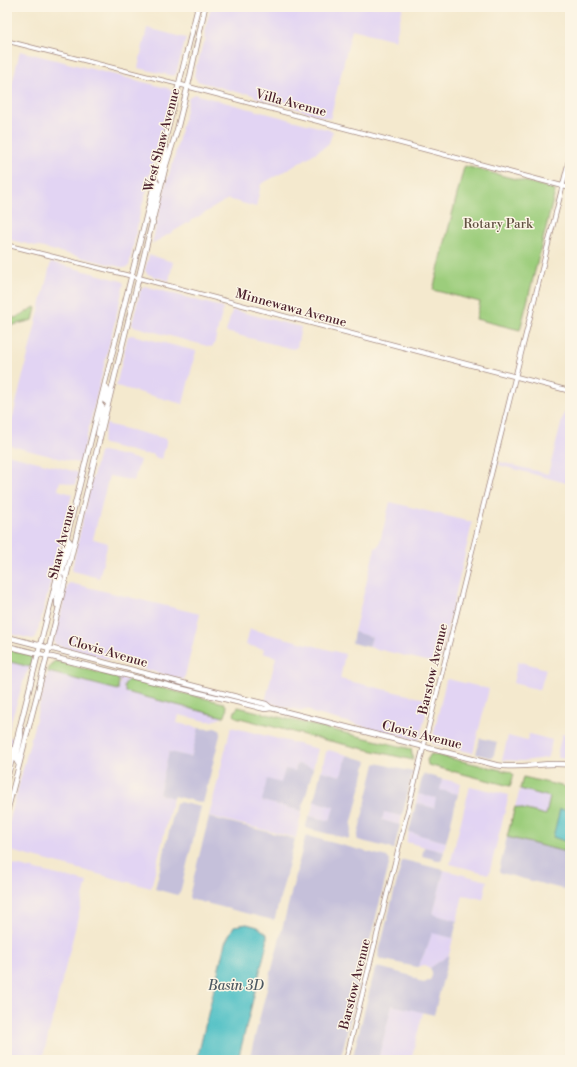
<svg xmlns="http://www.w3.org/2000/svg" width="577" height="1067" viewBox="0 0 577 1067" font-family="'Libre Bodoni',serif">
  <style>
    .built { fill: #e2d4f3 }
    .industrial { fill: #c5c0da }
    .green { fill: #9ccd7c; stroke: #737654 }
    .water { fill: #52c1c6; stroke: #4e7078 }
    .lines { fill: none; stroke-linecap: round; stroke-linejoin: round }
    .tertiary-casing { stroke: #9f847c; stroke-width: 5 }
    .secondary-casing { stroke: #9f847c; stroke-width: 5.5 }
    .primary-casing { stroke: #9f847c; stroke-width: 6 }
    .tertiary { stroke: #fff; stroke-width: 3.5 }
    .secondary { stroke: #fff; stroke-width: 4 }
    .primary { stroke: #fff; stroke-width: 4.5 }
    .labels { text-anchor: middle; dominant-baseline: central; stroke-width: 3; stroke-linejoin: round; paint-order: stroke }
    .street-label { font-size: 13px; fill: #4a1f2b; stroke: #fcf5e5 }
    .park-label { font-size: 13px; fill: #635343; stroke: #fcf5e5 }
    .water-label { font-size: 14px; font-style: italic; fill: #4d5861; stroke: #fcf5e5 }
  </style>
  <rect width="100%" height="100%" fill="#fcf5e5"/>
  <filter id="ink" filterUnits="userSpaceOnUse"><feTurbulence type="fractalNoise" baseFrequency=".025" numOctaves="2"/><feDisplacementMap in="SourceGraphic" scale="8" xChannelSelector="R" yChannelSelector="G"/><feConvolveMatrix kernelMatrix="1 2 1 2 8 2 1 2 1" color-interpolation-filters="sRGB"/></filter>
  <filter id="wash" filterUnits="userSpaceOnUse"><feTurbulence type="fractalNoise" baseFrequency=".012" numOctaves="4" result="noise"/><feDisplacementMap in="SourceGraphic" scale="16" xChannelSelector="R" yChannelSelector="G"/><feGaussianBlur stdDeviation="0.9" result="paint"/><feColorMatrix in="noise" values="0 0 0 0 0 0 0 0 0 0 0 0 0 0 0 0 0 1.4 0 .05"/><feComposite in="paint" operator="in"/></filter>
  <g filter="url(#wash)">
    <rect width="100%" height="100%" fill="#f4e9ce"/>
    <!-- built -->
    <path class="built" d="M211,7H403L395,40L352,29L330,119L291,107L288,103L282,101L278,105L255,97L253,95L246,93L244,94L197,81L194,76L196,66L198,63L202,46L204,44L206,39H204L205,35L204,33Z
      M147,28L186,38L176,74L173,76L138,68Z
      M20,51L171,89L172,91L155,159H154L150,174L148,176L151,177L141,209L129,266L125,268L7,239V104Z
      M194,94L333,131L329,143L326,146L291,168L261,184L256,207L228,199L152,244L166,184L174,159L189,97Z
      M149,255L173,262L169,281L147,274L145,270Z
      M51,262L122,281L124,284L81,460L78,463L7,445V440Z
      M145,286L221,307L223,309L214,345L211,347L133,326L132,324L141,288Z
      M233,310L301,327L297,347L293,349L226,332L232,311Z
      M132,335L196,351L183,404L116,386L128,336Z
      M570,411V484L499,465L500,462L548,474L564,413Z
      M106,424L167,439L162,459L157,458L152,454H143L104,444L102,442Z
      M103,451L140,460L134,481L109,476L93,539L108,543L99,578L73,571L72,569L89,491L99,453Z
      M7,454L77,472L78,474L75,485L60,481L58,490L72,494L57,559L36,637L33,639L7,633Z
      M390,502L471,522L472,524L439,664L369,647L372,637L354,632L375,548L379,545L380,542Z
      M70,583L200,614L184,680L56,645L54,642L56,633L68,584Z
      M250,629L345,654L340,679L429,700L420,738L417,740L312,713L310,710L304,709L302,711L265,702L276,657L263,653L264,649L246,645Z
      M7,661L30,667L25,676L7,735L13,739L7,760Z
      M518,661L546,669L540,690L513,683Z
      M48,672L118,690L120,682L116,677L131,680L126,681L124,687L126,692L224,717L213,721H206L179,715L177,723L199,728L191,757L169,752L159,794L173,798L151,888L7,850V833L9,823Z
      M448,679L489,689L473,753L433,744L432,741L446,680Z
      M231,727L318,749L313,768L297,764L295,771L262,801L302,811L296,838L209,816Z
      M529,734L552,740L549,756L546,758L523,761L502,760L508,736L527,741Z
      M562,734L570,736V759L559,758L557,755Z
      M329,750L347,755L341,776L321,771L326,752Z
      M442,779L461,783L458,794L439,790Z
      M470,786L509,795L489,874L450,864Z
      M520,789L550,797L546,815L515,807Z
      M418,794L437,798L434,808L416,803Z
      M314,801L334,807L330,821L310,816Z
      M384,812L402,816L400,825L382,820Z
      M409,832L446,842L444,852L406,842Z
      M7,863L87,882L42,1060H22L7,1057Z
      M444,870L487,881L483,899L463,895L457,921L433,914Z
      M432,932L453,938L449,955L430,968L424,965L418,967L428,945Z
      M392,1005L423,1012L411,1060H378Z"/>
    <!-- industrial -->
    <path class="industrial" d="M354,632L372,637L369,647L352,643Z
      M199,728L208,729L217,728L221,731L203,803L174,796L173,798L159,794L169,752L191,757Z
      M480,738L497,742L493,758L476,754Z
      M347,755L367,761L351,826L352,827L349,839L305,828L309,816L330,821L334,807L314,801L321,771L341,776Z
      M377,763L413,772L402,816L384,812L382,820L400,825L394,849L358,840L357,838L375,764Z
      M297,764L313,768L302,811L262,801L267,779L281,783L285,769L295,771Z
      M423,774L442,779L440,790L458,794L446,842L409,832L416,803L434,808L436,798L418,794Z
      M179,802L201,807L180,893L177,895L155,889L176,803Z
      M209,817L295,839L275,918L273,920L190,899L189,896Z
      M307,836L387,857L390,861L340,1060H249L305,838Z
      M507,837L570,853V891L501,873L499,871Z
      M424,847L444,852L441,861L422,856Z
      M404,860L444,870L433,914L457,921L453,938L432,933L428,945L418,967H416L380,959L378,956L402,861Z
      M449,955L434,1015L392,1005L378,1060H352L375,969L378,967L412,976L420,982L424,983L430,980L432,976V972L430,968Z"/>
    <!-- green -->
    <path class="green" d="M465,166L554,189L555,192L520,330L476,319L480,302L433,290L464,167Z
      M35,307L36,308L33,320L13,325L7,330V316L15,318Z
      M7,649L30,655L32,659L30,667L7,661Z
      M55,661L116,677L119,680L118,690L48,672L50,665Z
      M128,680L224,703C228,707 227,713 224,717L126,692L124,687L125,683Z
      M238,707L411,749L413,760L312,737L236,717L234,715L235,711Z
      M431,754L510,772L514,775L510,786L428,765L427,760Z
      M523,777L570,788V853L507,837L515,807L546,815L550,797L520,789Z"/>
    <!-- water -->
    <path class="water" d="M560,809L570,811V843L553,837Z
      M247,924L258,927L267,934V943L238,1060H197L225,943L234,926Z"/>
  </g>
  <g filter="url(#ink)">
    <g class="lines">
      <defs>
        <path id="tertiary" d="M7,41L178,84
          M7,245L139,278"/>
        <path id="secondary" d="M178,84L570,188
          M139,278L570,391
          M346,1060L570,156"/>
        <path id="primary" d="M163,180L161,179L160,176L166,149L164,144
          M153,223L150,217L158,185L155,180
          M105,386L107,389L105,401L108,403
          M98,434L103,408L100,404
          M65,575L62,572L70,542L67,538
          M57,605V596L61,578L58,574
          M7,637C93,659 179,683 266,704L271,708
          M7,646L265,709L271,708L279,710L496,765C521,770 545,761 570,765
          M19,765L16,760L21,736V728
          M7,779L198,7
          M7,812L46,660L166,165L177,130L190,77L205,7"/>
      </defs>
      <!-- tertiary casing -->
      <use href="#tertiary" class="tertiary-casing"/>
      <!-- secondary casing -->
      <use href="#secondary" class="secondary-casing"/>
      <!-- primary casing -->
      <use href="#primary" class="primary-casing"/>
      <!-- tertiary -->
      <use href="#tertiary" class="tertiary"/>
      <!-- secondary -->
      <use href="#secondary" class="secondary"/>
      <!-- primary -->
      <use href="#primary" class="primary"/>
    </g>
  </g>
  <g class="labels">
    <!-- street labels -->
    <g class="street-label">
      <text transform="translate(291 103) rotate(15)">Villa Avenue</text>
      <text transform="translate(162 140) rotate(-75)">West Shaw Avenue</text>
      <text transform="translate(291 308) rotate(15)">Minnewawa Avenue</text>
      <text transform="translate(62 542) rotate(-76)">Shaw Avenue</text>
      <text transform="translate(108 652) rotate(16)">Clovis Avenue</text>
      <text transform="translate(433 669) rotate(-77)">Barstow Avenue</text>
      <text transform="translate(422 735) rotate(14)">Clovis Avenue</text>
      <text transform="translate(355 984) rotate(-76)">Barstow Avenue</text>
    </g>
    <!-- park labels -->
    <g class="park-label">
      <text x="498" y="224">Rotary Park</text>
    </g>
    <!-- water labels -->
    <g class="water-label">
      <text x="236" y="986">Basin 3D</text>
    </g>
  </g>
  <!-- margin -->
  <rect width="577" height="1067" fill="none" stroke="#fcf5e5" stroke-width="24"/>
</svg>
